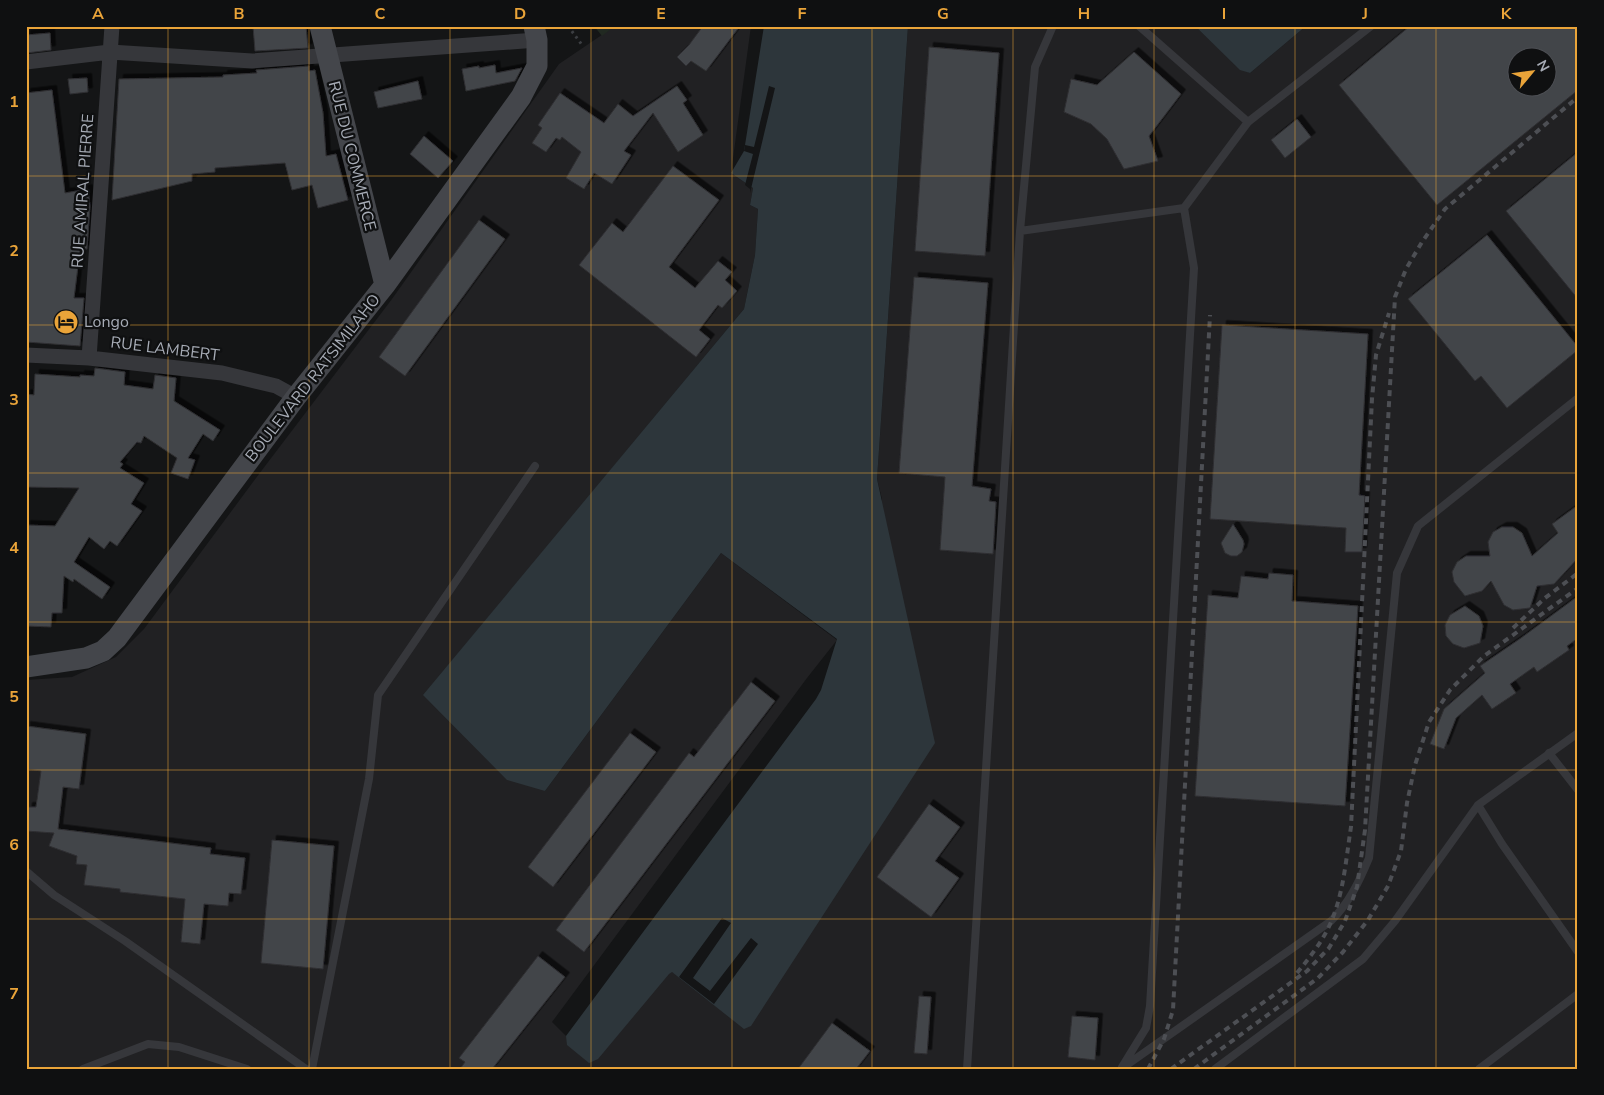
<svg xmlns="http://www.w3.org/2000/svg" width="1604" height="1095" viewBox="0 0 1604 1095" font-family="'Nunito Sans',sans-serif">
  <style>
    .built { fill: #212123; fill-rule: evenodd }
    .green { fill: #212921 }
    .water { fill: #2d363b }
    .pier { fill: #141516 }
    .building { fill: #434549; stroke: #2f2f32; fill-rule: evenodd; filter: url(#shadow) }
    .lines { fill: none; stroke-linecap: round; stroke-linejoin: round }
    .path { stroke: #3c3e42; stroke-width: 3; stroke-dasharray: 2.5 4; stroke-linecap: butt }
    .lane { stroke: #36373b; stroke-width: 8 }
    .street { stroke: #36373b; stroke-width: 15 }
    .secondary { stroke: #44464b; stroke-width: 21 }
    .rail { stroke: #4d4f54; stroke-width: 4; stroke-dasharray: 6 5; stroke-linecap: butt }
    .grid { fill: none; stroke: #eaa439; stroke-width: 1; stroke-opacity: 0.55 }
    .labels { text-anchor: middle; dominant-baseline: central; stroke-width: 4.5; stroke-linejoin: round; paint-order: stroke }
    .street-label { font-size: 16px; fill: #a7acb6; stroke: #0f1011 }
    .poi-label { font-size: 16px; fill: #a7acb6; stroke: #0f1011; text-anchor: start }
    .neatline { fill: none; stroke: #eaa439; stroke-width: 2 }
    .grid-label { font-size: 16px; text-anchor: middle; font-weight: bold; fill: #eaa439 }
  </style>
  <defs>
    <filter id="shadow"><feDropShadow dx="4.5" dy="-4.5" stdDeviation="0" flood-color="#0009"/></filter>
  </defs>
  <rect width="100%" height="100%" fill="#141516"/>
  <!-- built -->
  <path class="built" d="M615,26H751L731,173L753,188L750,205L758,209L755,255L744,309L424,695L545,791L721,553L837,640L807,678L552,1022L590,1060L663,966L734,1010L882,499L877,479L908,26H1195L1240,69L1250,73L1306,26H1578V1069H26V680L72,677L116,657L144,629L259,474L392,299L559,64ZM1516,58H1546V88H1516Z"/>
  <!-- green -->
  <path class="green" d="M594,26H615L602,36Z"/>
  <!-- water -->
  <path class="water" d="M764,26H908L877,479L935,743L751,1026L744,1029L672,972L669,974L598,1059L589,1063L567,1045L566,1036L816,699L821,690L837,639L721,553L545,791L507,780L423,695L744,309L755,255L758,209L750,205L753,188L731,173L744,151L745,145Z
    M1195,26H1306L1250,73L1240,70Z"/>
  <!-- pier -->
  <path class="pier" d="M769,86L775,88L750,193V189L745,185L753,154L744,151L745,145L754,147Z
    M722,918L731,923L693,978L710,991L751,938L758,944L714,1004L679,977Z"/>
  <!-- building -->
  <path class="building" d="M253,26H306L308,48L255,51Z
    M703,26H740L706,71L691,61L686,66L677,57L689,45Z
    M1410,26H1578V90L1437,205L1339,85ZM1516,58H1546V88H1516Z
    M50,33L51,50L26,53V35Z
    M929,47L999,53L985,256L915,251Z
    M1134,52L1181,94L1149,136L1158,161L1124,169L1107,139L1091,124L1064,112L1071,79L1097,85Z
    M495,65L496,73L522,68L515,81L466,91L462,69L479,66V68Z
    M309,66V71L315,70L323,113L326,156L336,154L348,200L318,208L312,185L292,190L285,163L215,168V172L192,174V181L112,200L119,79L223,77V75L257,73L256,70Z
    M87,78L88,92L70,94L68,79Z
    M418,81L422,99L378,108L374,92Z
    M677,86L687,100L683,103L703,135L678,152L653,113L624,151L631,155L612,184L594,173L584,189L566,178L581,152L562,137L560,140L556,138L546,152L532,143L542,128L538,125L560,93L604,123L618,104L633,116Z
    M52,90L65,193L88,189L90,206L87,249L80,250L74,298H84L80,346L26,342V93Z
    M1297,119L1311,137L1285,158L1271,140Z
    M424,136L453,161L438,178L410,154Z
    M1578,152V299L1506,211Z
    M673,166L719,200L669,267L695,288L718,261L732,272L725,280L737,291L722,308L718,305L699,330L710,339L696,357L579,265L612,223L623,232Z
    M479,220L505,239L405,376L379,357Z
    M1487,235L1578,347V350L1507,408L1481,376L1475,381L1408,299Z
    M914,277L988,283L972,486L991,489L989,501L996,502L993,554L940,550L945,477L899,473Z
    M1222,325L1368,334L1359,495L1365,496L1362,552H1345L1346,528L1210,519Z
    M95,368L125,372L124,385L153,389L155,375L176,378L174,401L220,430L213,441L203,434L188,458L195,460L188,479L171,473L177,458L144,436L141,443L137,442L120,462L123,464L120,468L144,483L131,504L142,511L117,546L110,541L104,549L89,537L74,562L110,587L102,599L74,579L73,582L64,576L62,613H52L51,627L26,626V525L55,526L79,488L26,487V394L34,395L35,374L80,377V375L94,376Z
    M1578,505V558L1554,584L1537,586L1530,608L1513,610L1504,605L1491,581L1482,591L1465,596L1454,582L1452,572L1457,562L1466,556H1490L1488,542L1493,532L1502,527H1513L1522,533L1532,556L1558,533L1552,524Z
    M1233,524L1243,540L1244,544L1242,552L1237,556H1231L1225,553L1221,543Z
    M1269,573L1293,575L1292,601L1358,606L1345,806L1195,796L1208,595L1238,598L1241,576L1268,579Z
    M1578,596V638L1567,646L1569,650L1537,672L1534,667L1510,684L1516,693L1492,709L1482,695L1456,718L1444,749L1430,744L1444,709L1485,673L1480,666L1521,638Z
    M1465,606L1479,616L1483,626L1480,643L1464,648L1453,644L1446,636L1445,625L1450,615Z
    M751,682L775,701L584,952L556,930L689,753L694,757Z
    M26,726L86,734L79,789L63,787L58,829L211,848L210,854L245,858L241,894L229,893L228,906L204,904L200,944L181,942L185,899L120,892V889L84,885L87,865L76,864L77,856L49,846L54,833L26,831L28,807H36L41,771L26,769Z
    M630,733L656,752L553,887L528,867Z
    M929,804L960,827L935,861L959,878L931,917L877,877Z
    M272,840L334,846L323,969L261,963Z
    M538,956L565,977L492,1069H460L465,1062L459,1058Z
    M919,996L931,997L927,1054L914,1053Z
    M1072,1016L1098,1018L1095,1060L1068,1057Z
    M832,1023L870,1051L856,1069H798Z"/>
  <g class="lines">
    <!-- path -->
    <path class="path" d="M568,26L582,45"/>
    <!-- lane -->
    <path class="lane" d="M1139,26L1248,122
      M1020,231L1184,208L1248,122L1371,26
      M1549,753L1578,790
      M1478,805L1502,844L1578,952
      M26,871L54,895L125,941L306,1069
      M1122,1067L1146,1028L1150,1006L1194,268L1184,208
      M83,1069L148,1044L179,1047L247,1069
      M312,1069L369,779L378,695L535,466
      M967,1069L1020,231L1035,67L1053,26
      M1121,1069L1331,921C1349,903 1359,882 1369,858L1397,573L1418,526L1578,398
      M1215,1069L1363,959L1395,921L1478,805L1578,733
      M1479,1069L1578,994"/>
    <!-- street -->
    <path class="street" d="M26,62L110,52L252,61L537,40
      M26,355L89,358L222,373L276,386L296,397
      M89,358L112,26"/>
    <!-- secondary -->
    <path class="secondary" d="M320,26L385,285
      M26,667L86,658L103,651L117,638L296,397L385,285L521,97L537,66V40L534,26"/>
    <!-- rail -->
    <path class="rail" d="M1513,628L1545,598L1578,573
      M1297,973C1310,957 1323,941 1331,922C1344,892 1346,858 1351,827L1372,399L1376,355L1389,313
      M1148,1069L1164,1039L1173,1010L1210,315
      M1171,1069L1307,971L1329,948L1345,921L1357,887L1365,830L1395,297L1406,269L1422,242L1445,209L1578,97
      M1194,1069L1318,978L1343,952L1368,920L1388,886L1401,851L1407,803L1415,765L1429,722L1450,690L1484,656L1578,588"/>
  </g>
  <!-- grid -->
  <path class="grid" d="M168,26V1069M309,26V1069M450,26V1069M591,26V1069M732,26V1069M872,26V1069M1013,26V1069M1154,26V1069M1295,26V1069M1436,26V1069M26,176H1578M26,325H1578M26,473H1578M26,622H1578M26,770H1578M26,919H1578"/>
  <!-- icons -->
  <defs>
    <symbol id="hotel-disc" viewBox="-11 -11 22 22"><circle r="9.5" fill="#eaa439" stroke="#0f1011"/><path d="M-6-4.5h1.5V1H6V5H4.5V3h-9V5H-6ZM-4 0a1.8 1.8 0 1 1 3.6 0ZM.5 0V-2.5h3Q6-2.5 6 0Z" fill="#111"/></symbol>
  </defs>
  <g fill-rule="evenodd">
    <use href="#hotel-disc" x="52" y="308" width="28" height="28"/>
  </g>
  <g class="labels">
    <!-- street labels -->
    <g class="street-label">
      <text transform="translate(352 156) rotate(76)">RUE DU COMMERCE</text>
      <text transform="translate(83 191) rotate(-86)">RUE AMIRAL PIERRE</text>
      <text transform="translate(165 349) rotate(7)">RUE LAMBERT</text>
      <text transform="translate(313 378) rotate(-52)">BOULEVARD RATSIMILAHO</text>
    </g>
    <!-- poi labels -->
    <g class="poi-label">
      <text x="84" y="322">Longo</text>
    </g>
  </g>
  <!-- border -->
  <rect width="1604" height="1095" fill="none" stroke="#0f1011" stroke-width="55"/>
  <!-- north arrow -->
  <g transform="translate(1532 72) rotate(61)"><circle r="24" fill="#0f1011" stroke="#4c4e53"/>
  <path d="M0-4L9 19L0 12L-9 19Z" fill="#eaa439"/>
  <text y="-8" font-size="14" font-weight="bold" text-anchor="middle" fill="#a7acb6">N</text>
  </g>
  <rect x="28" y="28" width="1548" height="1040" class="neatline"/>
  <g class="grid-label">
    <text x="98" y="19">A</text>
    <text x="239" y="19">B</text>
    <text x="380" y="19">C</text>
    <text x="520" y="19">D</text>
    <text x="661" y="19">E</text>
    <text x="802" y="19">F</text>
    <text x="943" y="19">G</text>
    <text x="1084" y="19">H</text>
    <text x="1224" y="19">I</text>
    <text x="1365" y="19">J</text>
    <text x="1506" y="19">K</text>
    <text x="14" y="107">1</text>
    <text x="14" y="256">2</text>
    <text x="14" y="405">3</text>
    <text x="14" y="553">4</text>
    <text x="14" y="702">5</text>
    <text x="14" y="850">6</text>
    <text x="14" y="999">7</text>
  </g>
</svg>
